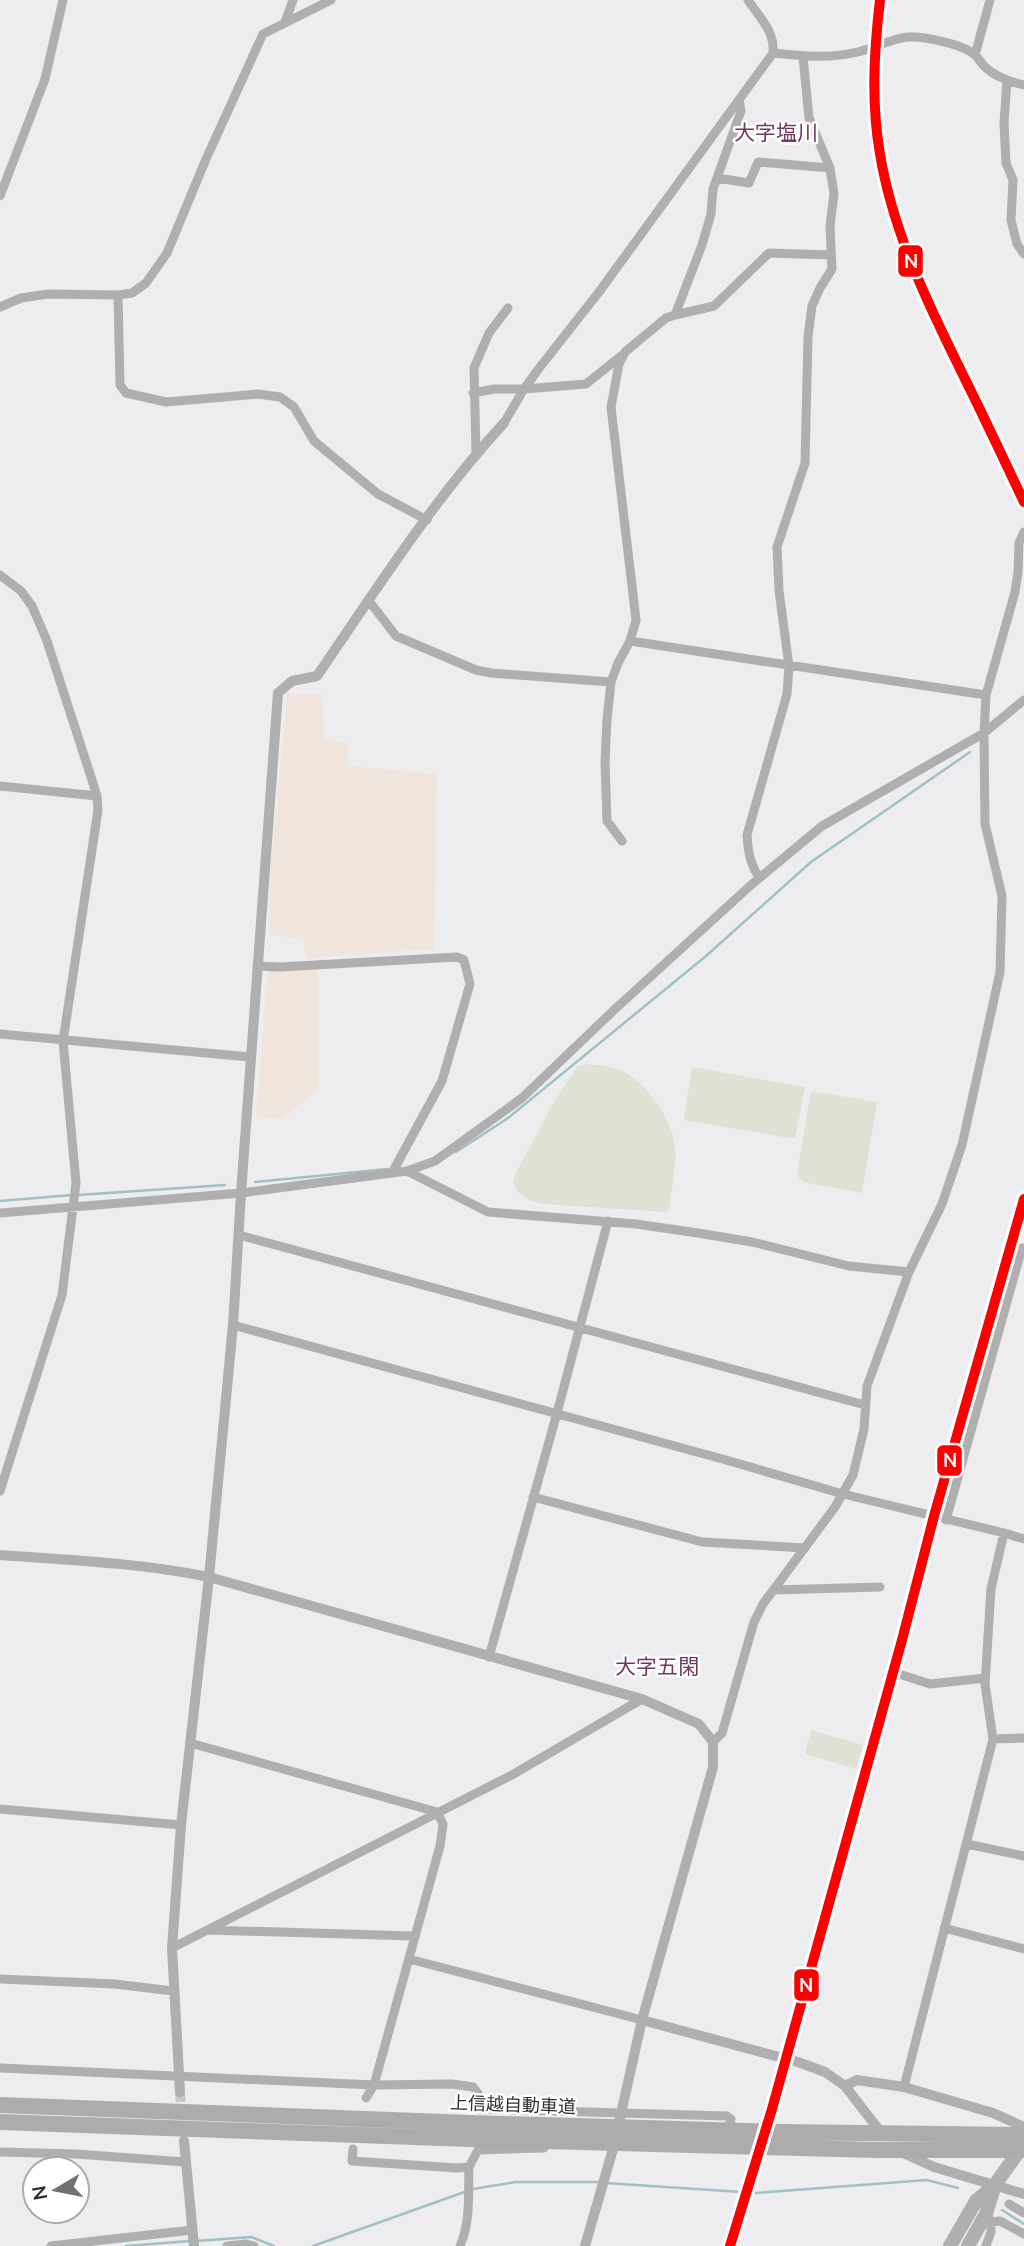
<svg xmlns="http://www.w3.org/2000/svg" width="1024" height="2246" viewBox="0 0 1024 2246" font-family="'Nunito Sans','Noto Sans JP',sans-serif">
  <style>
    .education { fill: #efe5dc }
    .green { fill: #dfe1d4 }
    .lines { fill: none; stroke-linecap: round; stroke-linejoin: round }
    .stream { stroke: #9fc1c5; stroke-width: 2.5 }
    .tertiary-tunnel { stroke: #c7c6c8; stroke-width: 10; stroke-dasharray: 10 5; stroke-linecap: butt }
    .minor { stroke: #afafaf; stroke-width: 9 }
    .tertiary { stroke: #afafaf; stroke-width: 10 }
    .trunk { stroke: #afaeb0; stroke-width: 14 }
    .motorway { stroke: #acacad; stroke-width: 16 }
    .motorway-bridge { stroke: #acacad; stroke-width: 16 }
    .rail-1-casing { stroke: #fff; stroke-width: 16 }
    .rail-1 { stroke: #f00; stroke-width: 10 }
    .labels { text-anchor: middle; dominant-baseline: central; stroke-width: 5; stroke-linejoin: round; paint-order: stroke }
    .street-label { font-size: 18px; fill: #2e2e30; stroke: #fff }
    .quarter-label { font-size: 21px; fill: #713865; stroke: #fff }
    .line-badge { stroke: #fff; stroke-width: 2.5 }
    .badge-label { font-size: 19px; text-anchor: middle; font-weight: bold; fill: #fff }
  </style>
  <rect width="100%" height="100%" fill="#edecee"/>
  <!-- education -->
  <path class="education" d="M287,694H322L324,739L347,744L349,766L437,774L434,949L306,958L303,939L269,935L271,868Z
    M318,968L319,1088L282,1119L256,1116L268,970Z"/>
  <!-- green -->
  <path class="green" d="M587,1064C601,1065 617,1067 629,1075C650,1089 670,1117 674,1142C678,1160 671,1188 670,1207L665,1212L543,1204C530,1201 519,1197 513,1182L517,1171L554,1102L578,1066Z
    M692,1067L805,1087L795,1139L684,1120Z
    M811,1091L877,1102L862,1193L803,1182L797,1175Z
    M811,1730L863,1745L856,1769L805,1754Z"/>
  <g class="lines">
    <!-- stream -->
    <path class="stream" d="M456,1152L508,1118L706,956L811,862L970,752
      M255,1182L388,1169
      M78,1195L225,1185
      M0,1201L72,1195
      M606,2183L756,2193L927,2180L958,2188
      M1002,2210L1024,2224
      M196,2241L251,2237L274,2246
      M126,2246L189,2241
      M313,2246L473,2189L516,2182H600"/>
    <!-- tertiary-tunnel -->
    <path class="tertiary-tunnel" d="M180,2092L183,2135"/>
    <!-- minor -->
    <path class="minor" d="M285,22L293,0
      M773,53C801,56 829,59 858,52C875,48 892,38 909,37C924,36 959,44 971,52C978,56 980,62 985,67C995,77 1011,82 1024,85
      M975,55L990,0
      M1007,81L1004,123L1006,163L1013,180L1011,220L1017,244L1024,254
      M717,178L749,183L758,162L830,168
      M0,196L45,79L63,0
      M118,295L120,385L126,393L166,402L258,394L280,397L294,407L314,441L378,494L427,520
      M0,307L21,298L48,294L118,295L132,293L146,283L167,253L206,159L263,34L331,0
      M675,315L714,306L769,253L831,255
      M473,393L494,389H524L586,384L621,356
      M504,423L524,389L540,367L599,292L773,53C775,31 759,17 748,0
      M476,453L474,368L489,333L508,308
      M0,575L21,591L32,606L47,641L91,777L97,796L98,810L63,1041L76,1183L62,1295L0,1491
      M369,601L396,636L476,670L491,673L611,682
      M630,641L986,695
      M0,786L97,796
      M622,841L607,821L605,762L607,719L611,682L618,663L630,641L636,620L611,407L619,364L625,352L666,318L675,315L702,245L711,214L713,189L741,111L739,100
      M759,877C750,864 748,851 747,835L787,694L789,666L779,591L777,547L805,463L808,337L812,306L820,288L832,269L830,226L834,194L830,168L809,118L803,57
      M257,966L280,967L457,957L464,960L470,984L442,1081L392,1173
      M0,1034L250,1057
      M407,1171L488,1212L636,1224L698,1233L752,1242L849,1266L909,1272
      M0,1213L241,1193L407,1171L435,1161L522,1098L614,1010L751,885L822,826L984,733L1024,700
      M239,1235L865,1405
      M233,1325L726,1460L843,1494L1004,1533L1024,1539
      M533,1497L702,1542L805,1548
      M946,1520L1022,1248L1024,1249
      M773,1590L880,1587
      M489,1657L557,1413L608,1221
      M899,1674L930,1684L985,1678
      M993,1739L1024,1738
      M713,1742L722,1733L754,1622L763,1604L835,1507L853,1475L864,1429L867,1386L909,1272L942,1204L962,1145L1000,972L1002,896L985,824L984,733L986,695L1015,592L1018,572L1019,543L1024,532
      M190,1743L437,1812L443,1824L440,1846L374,2085L366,2098
      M0,1809L181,1825
      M967,1844L1024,1856
      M944,1928L1024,1949
      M208,1930L413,1936
      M172,1948L510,1776L642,1699
      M409,1959L642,2020
      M0,1979L115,1984L173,1991
      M0,2068L374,2085L452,2084L473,2087L479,2095L480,2109L727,2116L731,2119L727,2133
      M904,2087L993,1739L985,1684L991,1589L1004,1533
      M353,2149L352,2161L457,2168L469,2167L478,2150L544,2148
      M0,2152L76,2154L185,2162
      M1009,2204L1024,2213
      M986,2214L991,2222L1000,2221L1024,2234
      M51,2246L192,2230
      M227,2246L246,2244L254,2246
      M460,2246C471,2221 468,2194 469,2167
      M986,2246L991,2232V2222"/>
    <!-- tertiary -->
    <path class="tertiary" d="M0,1555C70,1560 140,1563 209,1577L642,1699L699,1724L713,1742V1767L642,2020L613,2149L585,2246
      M642,2020L798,2062L825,2072L845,2086L883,2135
      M845,2086L857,2080L904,2087L993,2113L1024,2127
      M180,2092L172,1948L181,1825L209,1577L233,1325L241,1193L278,693L292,681L317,676C376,590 433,500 504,423
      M184,2141L194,2246
      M903,2153L934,2167L1024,2194"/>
    <!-- trunk -->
    <path class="trunk" d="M950,2246L976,2201L994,2186L1024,2144
      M968,2246L986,2214L994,2188"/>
    <!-- motorway -->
    <path class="motorway" d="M0,2105L470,2123
      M0,2122L470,2139"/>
    <!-- motorway-bridge -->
    <path class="motorway-bridge" d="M470,2123L782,2132L1024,2135
      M470,2139L876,2150H1024"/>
    <defs>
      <path id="rail-1" d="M880,0C874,51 871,103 880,154C893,233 929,306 964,377C985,419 1004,460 1024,502
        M730,2246L772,2109L902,1640L934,1516L1024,1199"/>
    </defs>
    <!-- rail-1 casing -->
    <use href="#rail-1" class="rail-1-casing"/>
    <!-- rail-1 -->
    <use href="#rail-1" class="rail-1"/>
  </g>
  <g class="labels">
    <!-- street labels -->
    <g class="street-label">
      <text transform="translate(513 2105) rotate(2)">上信越自動車道</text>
    </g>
    <!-- quarter labels -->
    <g class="quarter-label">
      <text x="776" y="133">大字塩川</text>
      <text x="657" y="1667">大字五閑</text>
    </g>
  </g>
  <g class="line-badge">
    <rect x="897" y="244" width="27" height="34" rx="7" fill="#f00"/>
    <rect x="936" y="1444" width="27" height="33" rx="7" fill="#f00"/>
    <rect x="793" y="1968" width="27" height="34" rx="7" fill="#f00"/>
  </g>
  <g class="badge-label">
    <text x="911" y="268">N</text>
    <text x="950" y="1467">N</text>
    <text x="806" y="1992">N</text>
  </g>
  <!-- north arrow -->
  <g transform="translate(56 2190) rotate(260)"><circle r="33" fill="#ffffff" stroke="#ababac" stroke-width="2"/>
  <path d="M0-5L12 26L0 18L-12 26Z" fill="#717072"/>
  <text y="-10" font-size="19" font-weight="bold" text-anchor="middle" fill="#2e2e30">N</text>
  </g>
</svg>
